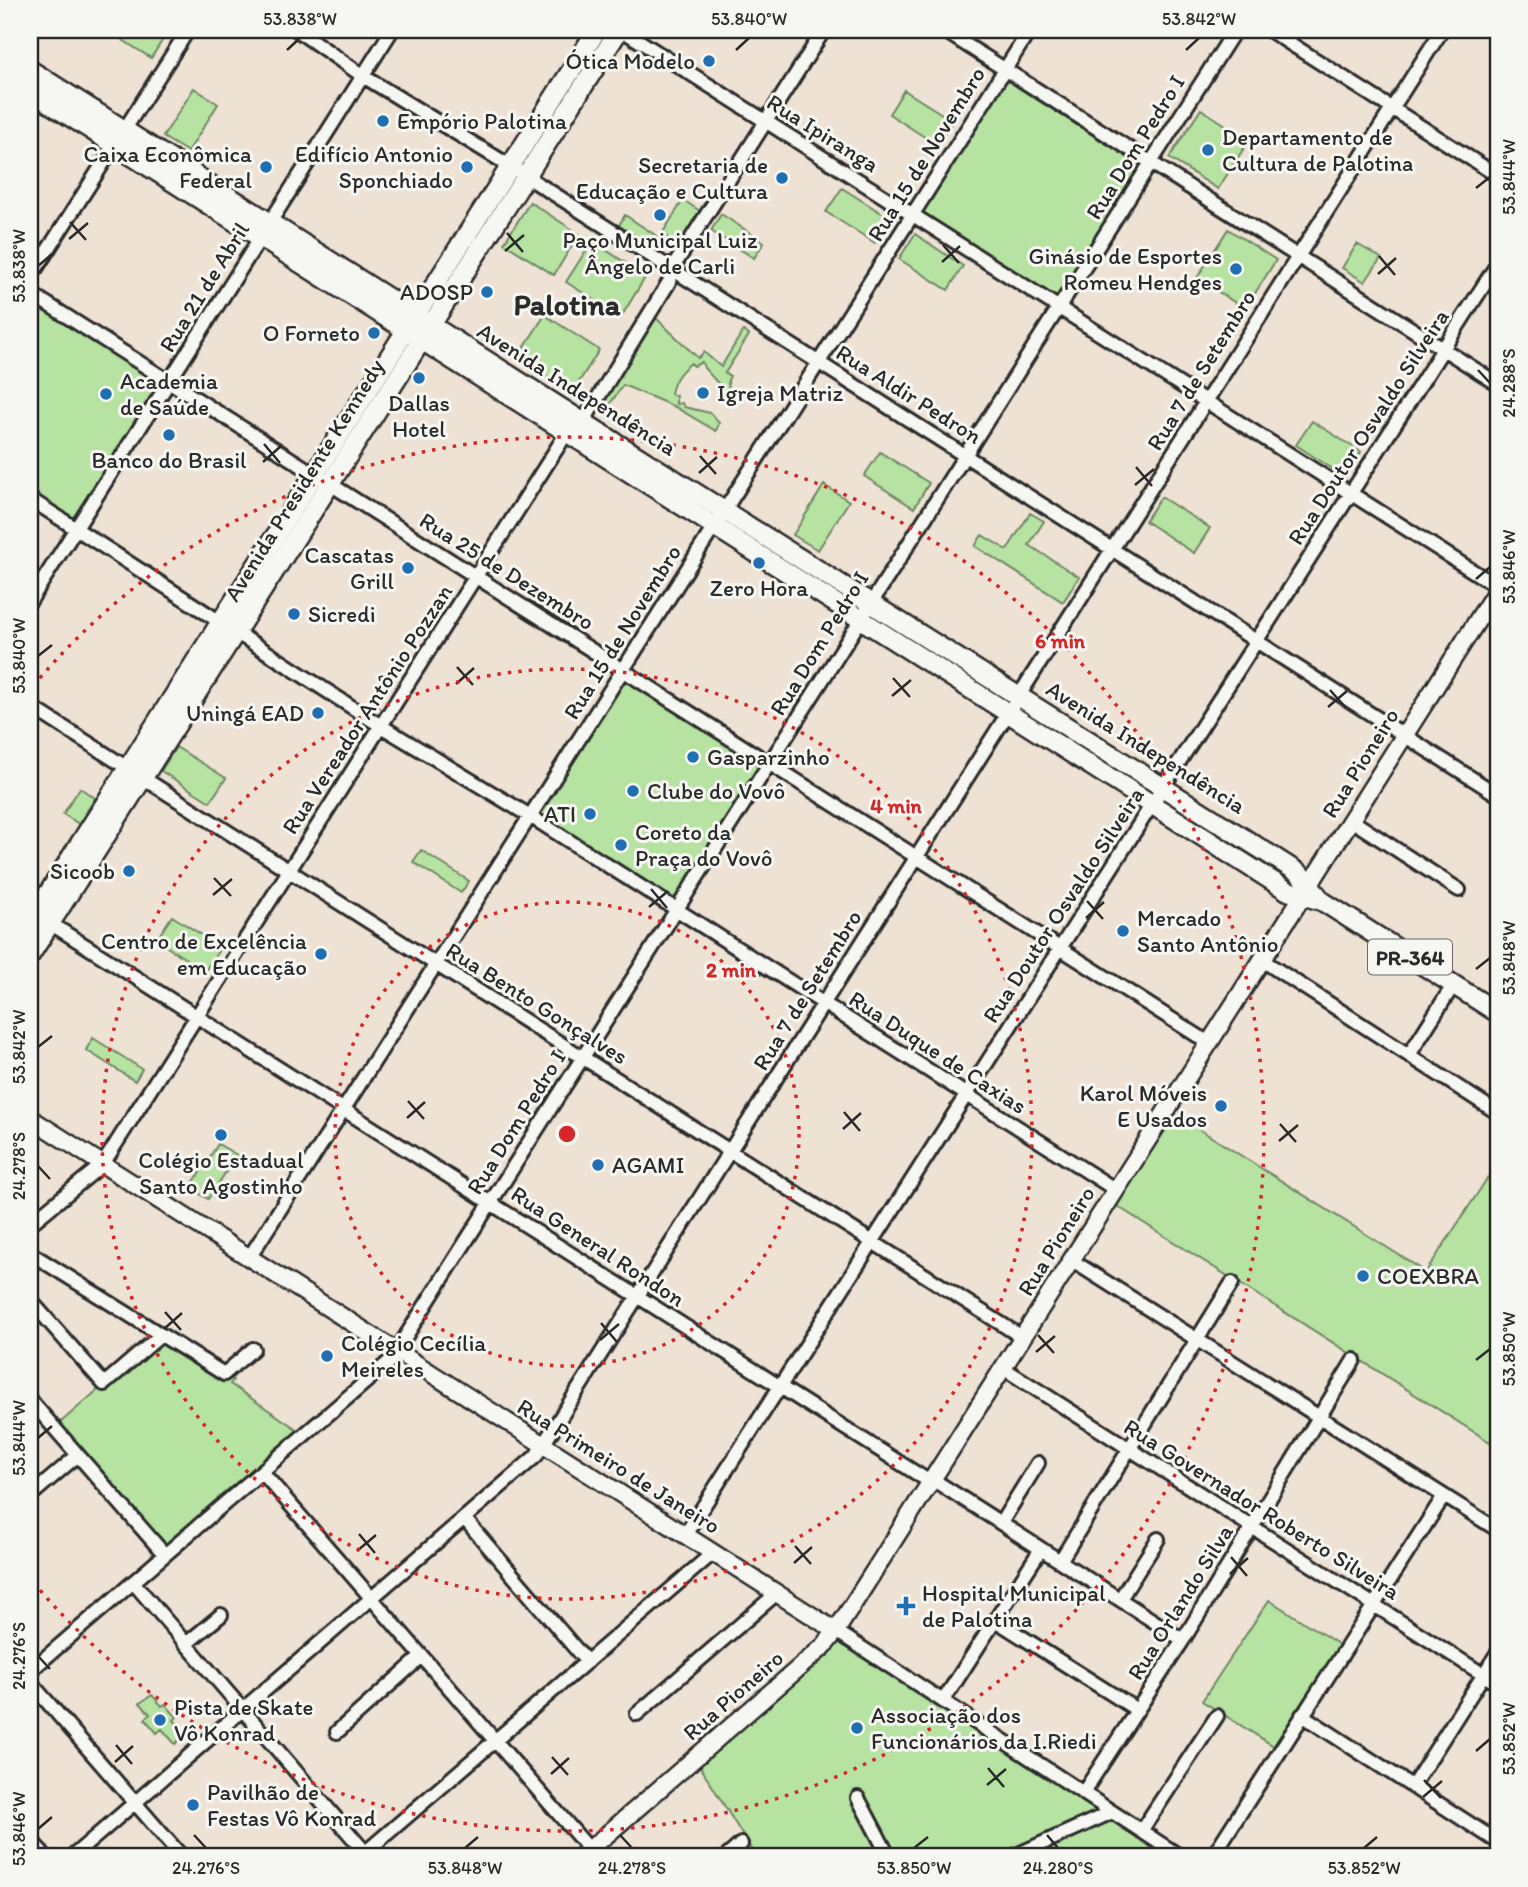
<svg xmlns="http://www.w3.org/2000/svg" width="1528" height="1887" viewBox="0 0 1528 1887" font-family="Itim,sans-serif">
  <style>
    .green { fill: #b6e3a1; stroke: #708766; stroke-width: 2 }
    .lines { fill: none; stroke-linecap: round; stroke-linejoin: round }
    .street-casing { stroke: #2b2b2b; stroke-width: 18 }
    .secondary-casing { stroke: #2b2b2b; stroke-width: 21 }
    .primary-casing { stroke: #2b2b2b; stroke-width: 23 }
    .street { stroke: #f6f6f2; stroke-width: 12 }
    .secondary { stroke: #f6f6f2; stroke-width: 16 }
    .primary { stroke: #f6f6f2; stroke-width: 18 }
    .ticks { fill: none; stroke: #2b2b2b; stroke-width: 2.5 }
    .ring { fill: none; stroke: #d62828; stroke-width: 3.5; stroke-dasharray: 3.5 7 }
    .poi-dot { fill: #1f6fb2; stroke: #f6f6f2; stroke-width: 2.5 }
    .labels { text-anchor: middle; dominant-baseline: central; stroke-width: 6; stroke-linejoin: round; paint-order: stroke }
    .shield { fill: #f6f6f2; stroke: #686867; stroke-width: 2 }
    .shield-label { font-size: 21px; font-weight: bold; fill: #2b2b2b }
    .poi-label { font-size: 23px; fill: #2b2b2b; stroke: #f6f6f2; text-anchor: start }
    .street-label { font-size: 23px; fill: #2b2b2b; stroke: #f6f6f2 }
    .district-label { font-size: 30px; font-weight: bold; fill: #2b2b2b; stroke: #f6f6f2 }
    .centre { fill: #d62828; stroke: #f6f6f2; stroke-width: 3.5 }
    .ring-label { font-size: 21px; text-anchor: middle; font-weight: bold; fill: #d62828; stroke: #f6f6f2; stroke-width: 6; stroke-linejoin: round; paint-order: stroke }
    .neatline { fill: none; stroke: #2b2b2b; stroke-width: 2.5 }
    .ticks-label { font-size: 18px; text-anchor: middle; fill: #2b2b2b }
  </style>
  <rect width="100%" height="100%" fill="#eee2d4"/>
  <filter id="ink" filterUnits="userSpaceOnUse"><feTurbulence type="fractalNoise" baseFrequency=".0143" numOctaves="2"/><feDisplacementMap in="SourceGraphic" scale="14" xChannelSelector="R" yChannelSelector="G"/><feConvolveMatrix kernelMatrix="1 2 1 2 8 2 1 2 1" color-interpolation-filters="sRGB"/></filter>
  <g filter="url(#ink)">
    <!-- green -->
    <path class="green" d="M107,30H169L151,58Z
      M1005,69L1150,162L1058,307L913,215Z
      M194,88L218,104L188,152L163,137Z
      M904,90L953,121L937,145L889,114Z
      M1201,109L1249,140L1218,189L1169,158Z
      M842,188L891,219L875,243L826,212Z
      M683,200L700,211L679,245L662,234Z
      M530,202L579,234L554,275L504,243Z
      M721,214L764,242L754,258L711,231Z
      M625,215L658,237L656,252L618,227Z
      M1228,229L1276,260L1245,309L1197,278Z
      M915,234L963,266L948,290L899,259Z
      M592,241L646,276L621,317L566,282Z
      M1357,244L1381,258L1365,282L1342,268Z
      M30,293L170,381L76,529L30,499Z
      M545,315L599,350L572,393L517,358Z
      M656,318L698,358L704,352L721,367L743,331L749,335L725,373L730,376L728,380L729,391H725L704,368L702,362L694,366L691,363C680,371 673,381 671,394L676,396V404L682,403L684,407L710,413L719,423L716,431L675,407L623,385L603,414L597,410Z
      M1312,421L1361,452L1345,477L1296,445Z
      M880,452L929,483L914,508L864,476Z
      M824,485L849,501L818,550L793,535Z
      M1161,497L1210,528L1194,553L1145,521Z
      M1030,513L1044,521L1029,545L1079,577L1063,602L975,546L982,535L1007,550Z
      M623,670L769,762L676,909L530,816Z
      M176,747L226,778L210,802L161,771Z
      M80,788L95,798L79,824L63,814Z
      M421,850L469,881L461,893L413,862Z
      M172,916L221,947L205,971L156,940Z
      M93,1038L142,1069L135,1081L86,1050Z
      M1167,1109L1426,1272L1498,1162V1428L1490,1442L1109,1201Z
      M218,1144L237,1155L208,1199L190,1188Z
      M161,1335L224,1374L233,1380L230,1384L301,1432L165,1555L54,1428Z
      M1269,1600L1346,1649L1280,1750L1202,1701Z
      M836,1631L1181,1857H756L695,1758Z
      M152,1695L162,1706L165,1704L177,1717L174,1720L186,1734L175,1744L162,1729L157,1733L145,1719L150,1714L140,1703Z"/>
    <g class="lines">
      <defs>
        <path id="street" d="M297,30L363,76L510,166L1498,795
          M622,30L1498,587
          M943,30L1498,384
          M1269,30L1498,176
          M30,278L188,30
          M30,293L1209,1043
          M30,499L381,726L530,816L1116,1190
          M30,601L392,30
          M30,706L1022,1337
          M1351,820L1459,890
          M45,920L930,1482
          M1262,960L1498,1113
          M1409,1055L1454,984
          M30,1224L103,1164L566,434L583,422L669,282L672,269L824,30
          M30,1253L224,1374L253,1349
          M249,1258L1030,30
          M1071,1260L1498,1530
          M30,1300L104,1384L161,1335
          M1003,1368L1498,1684
          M30,1400L165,1555
          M262,1472L590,1850
          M932,1479L1183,1640
          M30,1496L78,1455
          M464,1518L587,1662
          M1001,1523L1038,1463
          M685,1535L1498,263
          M1060,1561L1232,1283
          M133,1582L365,1852
          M1120,1599L1158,1539
          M995,1620L1137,1710
          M836,1631L1181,1857
          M186,1644L221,1615
          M30,1671L390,1361L1235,30
          M30,1682L182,1857
          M943,1701L1041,1549
          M637,1714L777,1593
          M1302,1715L1498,1842
          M337,1732L422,1656
          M1412,1787L1498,1652
          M1083,1793L1183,1640L1354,1360
          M858,1798L889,1857
          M1141,1831L1217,1716
          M30,1839L46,1857
          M72,1857L536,1456L1442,30
          M360,1857L713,1553
          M726,1857L741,1844
          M1012,1857L1112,1812
          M1212,1857L1444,1496"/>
        <path id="secondary" d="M30,1118L836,1631
          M581,1857L824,1646L836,1631L1498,588"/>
        <path id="primary" d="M30,70L583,422L1299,873L1322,901
          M30,91L1288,891L1322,901L1498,1013
          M30,922L597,30
          M30,955L619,30"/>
      </defs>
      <!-- street casing -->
      <use href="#street" class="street-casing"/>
      <!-- secondary casing -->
      <use href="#secondary" class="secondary-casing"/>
      <!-- primary casing -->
      <use href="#primary" class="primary-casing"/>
      <!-- street -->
      <use href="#street" class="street"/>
      <!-- secondary -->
      <use href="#secondary" class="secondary"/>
      <!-- primary -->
      <use href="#primary" class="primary"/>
    </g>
  </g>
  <!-- ticks -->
  <path class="ticks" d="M287,50L300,38M736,50L749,38M1186,50L1199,38M1476,188L1490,177M70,222L86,240M507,233L523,252M69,239L88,223M943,245L959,263M505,251L524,235M1379,256L1395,275M942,262L960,246M38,266L52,254M1378,274L1396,258M1478,370L1490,383M264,444L280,463M700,456L716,474M263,462L281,446M1136,467L1152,486M699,473L717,457M1135,485L1154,469M1476,579L1490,567M38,656L52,645M457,667L473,685M893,678L910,697M456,684L474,668M1330,690L1346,708M892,696L911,680M1328,707L1347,691M214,878L231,896M651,889L667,908M213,895L232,879M1087,901L1103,919M649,907L668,891M1086,918L1104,902M1476,969L1490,958M38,1047L52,1036M408,1101L424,1119M844,1112L860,1131M407,1118L425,1102M1280,1124L1296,1142M843,1129L861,1113M1279,1141L1298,1125M38,1166L50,1179M165,1312L181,1330M601,1323L617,1342M164,1329L182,1313M1038,1335L1054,1353M600,1340L619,1324M1036,1352L1055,1336M1476,1360L1490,1349M38,1438L52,1426M359,1534L375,1553M795,1546L811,1564M357,1551L376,1535M1231,1557L1247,1576M794,1563L812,1547M1230,1574L1248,1558M38,1656L50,1669M116,1745L132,1764M1476,1751L1490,1739M552,1757L568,1775M115,1762L133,1746M988,1768L1004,1787M551,1774L569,1758M1424,1780L1441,1798M987,1785L1006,1769M1423,1797L1442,1781M38,1829L52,1817M194,1835L206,1848M620,1835L632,1848M1047,1835L1058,1848M465,1848L478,1837M914,1848L928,1837M1364,1848L1377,1837"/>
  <!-- distance rings -->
  <g class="ring">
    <circle cx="567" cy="1134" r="232"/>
    <circle cx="567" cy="1134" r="465"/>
    <path d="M33 686A697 697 0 1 1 33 1582"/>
  </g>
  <!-- markers -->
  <g class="poi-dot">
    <circle cx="709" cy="61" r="7"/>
    <circle cx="383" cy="121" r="7"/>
    <circle cx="1208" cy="150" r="7"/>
    <circle cx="266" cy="167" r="7"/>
    <circle cx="467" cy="167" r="7"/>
    <circle cx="782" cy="178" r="7"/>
    <circle cx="660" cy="215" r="7"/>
    <circle cx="1236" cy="269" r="7"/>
    <circle cx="487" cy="292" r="7"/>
    <circle cx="374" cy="333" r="7"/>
    <circle cx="419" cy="378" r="7"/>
    <circle cx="703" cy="393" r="7"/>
    <circle cx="106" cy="394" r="7"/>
    <circle cx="169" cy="435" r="7"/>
    <circle cx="759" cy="563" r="7"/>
    <circle cx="408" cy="568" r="7"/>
    <circle cx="294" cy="614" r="7"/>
    <circle cx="318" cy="713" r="7"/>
    <circle cx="693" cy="757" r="7"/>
    <circle cx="633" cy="791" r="7"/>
    <circle cx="590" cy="814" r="7"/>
    <circle cx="621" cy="845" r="7"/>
    <circle cx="129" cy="871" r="7"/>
    <circle cx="1123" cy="931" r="7"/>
    <circle cx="321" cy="954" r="7"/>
    <circle cx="1221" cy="1106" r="7"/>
    <circle cx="221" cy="1135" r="7"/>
    <circle cx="598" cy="1165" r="7"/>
    <circle cx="1363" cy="1276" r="7"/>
    <circle cx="327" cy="1356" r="7"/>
    <path d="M902.5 1595.5h7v7h7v7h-7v7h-7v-7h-7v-7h7z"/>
    <circle cx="160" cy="1720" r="7"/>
    <circle cx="857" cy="1728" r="7"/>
    <circle cx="193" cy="1805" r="7"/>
  </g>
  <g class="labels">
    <!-- shield labels -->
    <rect class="shield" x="1368" y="939.5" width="84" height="35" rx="5"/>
    <g class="shield-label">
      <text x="1410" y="957">PR-364</text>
    </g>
    <!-- poi labels -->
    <g class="poi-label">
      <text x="695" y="61" text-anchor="end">Ótica Modelo</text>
      <text x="397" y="121">Empório Palotina</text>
      <text x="1222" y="137">Departamento de<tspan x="1222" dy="26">Cultura de Palotina</tspan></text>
      <text x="252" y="154" text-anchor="end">Caixa Econômica<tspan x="252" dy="26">Federal</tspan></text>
      <text x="453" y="154" text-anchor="end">Edifício Antonio<tspan x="453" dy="26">Sponchiado</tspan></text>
      <text x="768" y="165" text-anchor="end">Secretaria de<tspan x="768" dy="26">Educação e Cultura</tspan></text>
      <text x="660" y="240" text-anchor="middle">Paço Municipal Luiz<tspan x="660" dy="26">Ângelo de Carli</tspan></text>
      <text x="1222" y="256" text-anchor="end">Ginásio de Esportes<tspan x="1222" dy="26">Romeu Hendges</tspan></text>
      <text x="473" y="292" text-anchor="end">ADOSP</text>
      <text x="360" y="333" text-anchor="end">O Forneto</text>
      <text x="120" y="381">Academia<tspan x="120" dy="26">de Saúde</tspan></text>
      <text x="717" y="393">Igreja Matriz</text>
      <text x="419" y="403" text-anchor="middle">Dallas<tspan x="419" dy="26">Hotel</tspan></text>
      <text x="169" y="460" text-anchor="middle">Banco do Brasil</text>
      <text x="394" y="555" text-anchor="end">Cascatas<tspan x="394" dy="26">Grill</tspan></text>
      <text x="759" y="588" text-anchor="middle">Zero Hora</text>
      <text x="308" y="614">Sicredi</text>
      <text x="304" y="713" text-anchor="end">Uningá EAD</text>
      <text x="707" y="757">Gasparzinho</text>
      <text x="647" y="791">Clube do Vovô</text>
      <text x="576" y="814" text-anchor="end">ATI</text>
      <text x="635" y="832">Coreto da<tspan x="635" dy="26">Praça do Vovô</tspan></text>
      <text x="115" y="871" text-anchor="end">Sicoob</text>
      <text x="1137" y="918">Mercado<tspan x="1137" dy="26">Santo Antônio</tspan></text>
      <text x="307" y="941" text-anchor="end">Centro de Excelência<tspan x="307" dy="26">em Educação</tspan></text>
      <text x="1207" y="1093" text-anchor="end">Karol Móveis<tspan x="1207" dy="26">E Usados</tspan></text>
      <text x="221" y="1160" text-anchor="middle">Colégio Estadual<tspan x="221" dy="26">Santo Agostinho</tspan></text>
      <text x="612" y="1165">AGAMI</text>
      <text x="1377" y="1276">COEXBRA</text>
      <text x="341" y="1343">Colégio Cecília<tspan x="341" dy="26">Meireles</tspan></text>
      <text x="922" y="1593">Hospital Municipal<tspan x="922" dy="26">de Palotina</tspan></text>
      <text x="174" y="1707">Pista de Skate<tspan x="174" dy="26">Vô Konrad</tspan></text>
      <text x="871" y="1715">Associação dos<tspan x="871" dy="26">Funcionários da I.Riedi</tspan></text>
      <text x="207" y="1792">Pavilhão de<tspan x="207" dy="26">Festas Vô Konrad</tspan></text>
    </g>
    <!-- street labels -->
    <g class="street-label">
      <text transform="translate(823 133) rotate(32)">Rua Ipiranga</text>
      <text transform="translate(1135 147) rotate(-58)">Rua Dom Pedro I</text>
      <text transform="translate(926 154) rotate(-58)">Rua 15 de Novembro</text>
      <text transform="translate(204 287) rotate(-58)">Rua 21 de Abril</text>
      <text transform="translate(1201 370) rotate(-58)">Rua 7 de Setembro</text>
      <text transform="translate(577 389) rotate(32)">Avenida Independência</text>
      <text transform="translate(909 394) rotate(32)">Rua Aldir Pedron</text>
      <text transform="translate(1368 427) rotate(-57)">Rua Doutor Osvaldo Silveira</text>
      <text transform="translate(304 480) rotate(-58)">Avenida Presidente Kennedy</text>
      <text transform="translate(507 571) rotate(32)">Rua 25 de Dezembro</text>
      <text transform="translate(622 632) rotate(-58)">Rua 15 de Novembro</text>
      <text transform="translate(819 643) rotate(-58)">Rua Dom Pedro I</text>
      <text transform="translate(367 709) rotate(-57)">Rua Vereador Antônio Pozzan</text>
      <text transform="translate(1146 747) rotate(32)">Avenida Independência</text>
      <text transform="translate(1360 763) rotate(-58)">Rua Pioneiro</text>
      <text transform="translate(1063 905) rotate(-57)">Rua Doutor Osvaldo Silveira</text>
      <text transform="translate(807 990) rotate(-58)">Rua 7 de Setembro</text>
      <text transform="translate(537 1003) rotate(32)">Rua Bento Gonçalves</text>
      <text transform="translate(938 1052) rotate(33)">Rua Duque de Caxias</text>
      <text transform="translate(516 1122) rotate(-58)">Rua Dom Pedro I</text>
      <text transform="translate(1056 1241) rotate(-58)">Rua Pioneiro</text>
      <text transform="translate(598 1246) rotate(33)">Rua General Rondon</text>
      <text transform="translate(619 1466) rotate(32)">Rua Primeiro de Janeiro</text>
      <text transform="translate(1262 1509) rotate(32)">Rua Governador Roberto Silveira</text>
      <text transform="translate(1180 1602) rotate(-58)">Rua Orlando Silva</text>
      <text transform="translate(733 1695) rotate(-41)">Rua Pioneiro</text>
    </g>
    <!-- district labels -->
    <g class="district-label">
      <text x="567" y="304">Palotina</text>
    </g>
  </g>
  <circle cx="567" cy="1134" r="10" class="centre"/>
  <g class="ring-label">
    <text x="1060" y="648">6 min</text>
    <text x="896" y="813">4 min</text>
    <text x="731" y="977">2 min</text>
  </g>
  <!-- margin -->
  <rect width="1528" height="1887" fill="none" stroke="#f6f6f2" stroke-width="77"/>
  <rect x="38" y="38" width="1452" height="1810" class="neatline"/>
  <g class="ticks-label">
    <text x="300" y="25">53.838°W</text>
    <text x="749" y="25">53.840°W</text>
    <text x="1199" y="25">53.842°W</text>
    <text transform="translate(1509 177) rotate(-90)" y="6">53.844°W</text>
    <text transform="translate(19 266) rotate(-90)" y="6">53.838°W</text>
    <text transform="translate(1509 383) rotate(-90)" y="6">24.288°S</text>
    <text transform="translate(1509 567) rotate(-90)" y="6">53.846°W</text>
    <text transform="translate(19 656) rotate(-90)" y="6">53.840°W</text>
    <text transform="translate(1509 958) rotate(-90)" y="6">53.848°W</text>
    <text transform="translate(19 1047) rotate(-90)" y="6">53.842°W</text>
    <text transform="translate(19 1166) rotate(-90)" y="6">24.278°S</text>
    <text transform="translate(1509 1349) rotate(-90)" y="6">53.850°W</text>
    <text transform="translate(19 1438) rotate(-90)" y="6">53.844°W</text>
    <text transform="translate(19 1656) rotate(-90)" y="6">24.276°S</text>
    <text transform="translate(1509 1739) rotate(-90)" y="6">53.852°W</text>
    <text transform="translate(19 1829) rotate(-90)" y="6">53.846°W</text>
    <text x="206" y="1874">24.276°S</text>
    <text x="465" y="1874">53.848°W</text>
    <text x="632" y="1874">24.278°S</text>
    <text x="914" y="1874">53.850°W</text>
    <text x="1058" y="1874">24.280°S</text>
    <text x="1364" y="1874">53.852°W</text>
  </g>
</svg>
